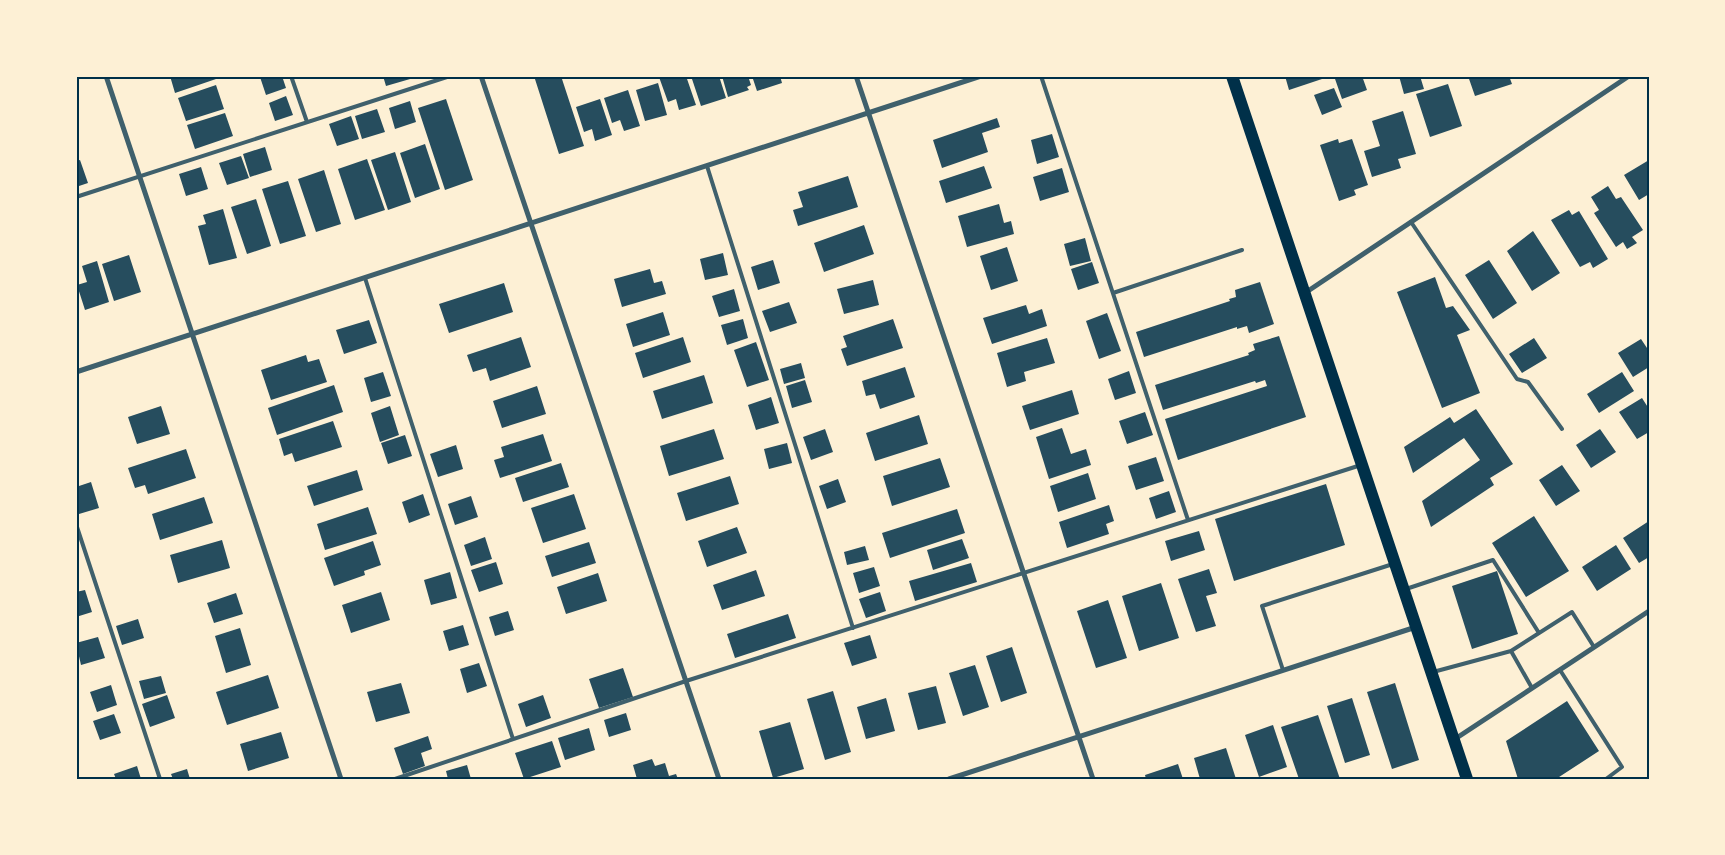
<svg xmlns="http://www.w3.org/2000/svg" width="1725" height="855" viewBox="0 0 1725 855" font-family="'PT Sans Narrow',sans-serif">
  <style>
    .building { fill: #264d5e }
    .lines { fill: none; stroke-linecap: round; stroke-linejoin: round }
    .service { stroke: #3f606c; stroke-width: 4 }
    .minor { stroke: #3f606c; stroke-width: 5 }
    .primary { stroke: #003049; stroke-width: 12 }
    .neatline { fill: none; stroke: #003049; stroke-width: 2 }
  </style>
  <rect width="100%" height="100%" fill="#fdf0d5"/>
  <!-- building -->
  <path class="building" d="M170,76H214L216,79L175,93Z
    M282,76L286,88L266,95L260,77Z
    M383,76H417V77L386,86Z
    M534,76H561L584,146L559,154Z
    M686,76L696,105L679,110L676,99L668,102L659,77Z
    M691,76H719L726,98L701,106Z
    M722,76H748L751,85L747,87L749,90L728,97Z
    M752,76H780L782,83L757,91Z
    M1285,76H1321L1322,79L1289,90Z
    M1334,76H1362L1367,90L1342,99Z
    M1399,76H1420L1424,89L1404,94Z
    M1468,76H1509L1512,84L1475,96Z
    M658,83L667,115L645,121L636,90Z
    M1448,84L1462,126L1430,137L1416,94Z
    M216,85L224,109L186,121L178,98Z
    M1334,88L1342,107L1322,115L1314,95Z
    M628,90L640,126L624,131L620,120L612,123L604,98Z
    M286,96L293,115L275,121L269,103Z
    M446,99L473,180L445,190L418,108Z
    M600,99L612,135L595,141L592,129L584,132L576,107Z
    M410,101L416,122L395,129L389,108Z
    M377,109L385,132L362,139L355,116Z
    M1403,111L1416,154L1398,159L1401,168L1372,177L1364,151L1380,146L1372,121Z
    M225,113L233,136L195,149L187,125Z
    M351,116L359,139L337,146L329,124Z
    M997,118L1000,127L982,133L988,152L942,168L933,140Z
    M1052,134L1059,157L1037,164L1031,140Z
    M1338,139L1339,143L1352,139L1368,185L1354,190L1356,195L1339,201L1320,145Z
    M425,144L440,189L415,198L400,153Z
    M265,147L272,170L250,177L243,154Z
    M395,152L411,202L388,210L371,160Z
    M241,156L249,178L227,185L219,163Z
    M367,159L385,210L355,220L338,169Z
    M80,160L88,183L76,187V161Z
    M1649,160V194L1639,200L1624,175Z
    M984,166L992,188L946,203L939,181Z
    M201,167L208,189L186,196L179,174Z
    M1062,168L1069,192L1040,201L1033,177Z
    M324,170L341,224L316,232L298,179Z
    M848,176L858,207L798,226L793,210L803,207L798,192Z
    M288,181L306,236L280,244L262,189Z
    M1608,186L1616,199L1621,197L1643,230L1632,237L1637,243L1627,249L1623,242L1616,247L1594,213L1599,210L1591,197Z
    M256,199L271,246L247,254L231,207Z
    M999,204L1004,223L1011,221L1014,234L967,247L958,216Z
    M223,209L237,258L209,265L198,226L206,224L203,215Z
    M1569,210L1572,215L1579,211L1608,259L1593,268L1590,262L1580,267L1551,220Z
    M864,225L874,254L824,272L814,243Z
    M1533,231L1560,273L1532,291L1507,251Z
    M1085,238L1091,261L1070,266L1064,244Z
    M1007,247L1018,281L991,290L980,256Z
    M723,253L728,275L705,280L700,259Z
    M129,255L141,292L114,301L102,264Z
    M773,260L780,283L758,290L751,267Z
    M1489,260L1517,303L1493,319L1465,275Z
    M97,261L109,302L85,310L77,285L87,282L82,266Z
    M1092,262L1099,283L1078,290L1071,269Z
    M650,269L654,283L662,281L666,294L622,307L614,279Z
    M1435,277L1446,308L1453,306L1470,330L1457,335L1480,393L1442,408L1397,292Z
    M873,280L879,305L844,314L837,289Z
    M1260,282L1274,324L1249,333L1247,326L1237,329V327L1144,357L1136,332L1230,301L1229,299L1236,297L1235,290Z
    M504,283L513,312L449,333L439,304Z
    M734,289L740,311L719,317L712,296Z
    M789,302L797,323L770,332L762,311Z
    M1026,305L1029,314L1042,309L1047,326L992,344L983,318Z
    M663,312L670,335L633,347L626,324Z
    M1107,313L1121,351L1099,359L1086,321Z
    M743,319L748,338L727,345L721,325Z
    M893,319L903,348L847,366L841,349L847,347L843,336Z
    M369,320L377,343L344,354L336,330Z
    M1279,336L1306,417L1178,460L1165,419L1267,386L1265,380L1256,383L1255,381L1163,410L1155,385L1249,355L1248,353L1255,350L1253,344Z
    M521,337L531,367L490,381L486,368L473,372L467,355Z
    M683,337L691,362L643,378L635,353Z
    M1047,338L1055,363L1024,372L1026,381L1007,387L997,353Z
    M1534,338L1547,358L1522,373L1509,354Z
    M1641,339L1649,351V367L1633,377L1618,353Z
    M756,342L769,380L747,387L734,350Z
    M306,355L308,362L319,359L327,382L271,400L261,370Z
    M801,363L805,378L784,384L780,369Z
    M905,367L915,397L880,409L875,394L866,396L862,381Z
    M1129,371L1136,393L1115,400L1108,379Z
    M383,372L391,396L371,402L364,378Z
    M1622,372L1634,391L1599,413L1587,394Z
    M704,375L713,403L662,419L653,391Z
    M805,380L812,402L792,408L786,386Z
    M334,385L343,412L277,435L268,408Z
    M537,386L546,414L502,428L493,401Z
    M1072,390L1079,414L1030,430L1022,406Z
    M771,397L779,423L756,430L748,405Z
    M1642,398L1649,409V432L1637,439L1619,412Z
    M161,406L170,434L137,444L128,417Z
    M390,406L399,435L380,442L371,413Z
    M1476,409L1513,464L1490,478L1494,485L1431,527L1422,501L1480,460L1464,438L1413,473L1404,447L1450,417L1454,423Z
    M1145,412L1153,435L1127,444L1119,421Z
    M919,415L928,444L875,461L866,433Z
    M333,421L342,447L295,462L292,453L284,456L279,439Z
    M1062,428L1071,454L1086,449L1091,465L1049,479L1036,437Z
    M714,429L724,459L669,476L660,446Z
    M825,429L833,452L811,460L803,437Z
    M1600,429L1616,452L1591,468L1576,445Z
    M543,434L552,461L500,478L494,460L504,457L501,447Z
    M405,435L412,456L388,464L381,443Z
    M787,443L792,463L769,469L764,449Z
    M456,445L463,469L438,477L430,454Z
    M186,449L196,478L148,494L145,485L135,488L128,468Z
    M1156,457L1164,481L1136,490L1128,466Z
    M940,458L950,487L892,506L883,476Z
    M561,463L569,487L523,502L515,478Z
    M1562,465L1580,491L1556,506L1539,480Z
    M357,470L363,490L314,506L307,486Z
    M1088,473L1096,499L1058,512L1050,486Z
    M730,476L739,504L686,521L677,493Z
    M838,479L846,502L827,509L819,486Z
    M91,482L99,508L79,514L76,506V487Z
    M1326,484L1345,545L1234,581L1215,519Z
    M1169,491L1176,512L1156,519L1149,498Z
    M423,494L430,515L409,523L402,502Z
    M574,494L586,529L543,543L531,508Z
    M471,496L478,517L455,525L448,504Z
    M204,497L213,523L160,540L152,514Z
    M1109,505L1114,521L1106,524L1109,534L1067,548L1059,522Z
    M368,507L377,534L325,550L317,524Z
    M957,509L965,533L890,558L882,533Z
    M1534,516L1569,571L1526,597L1492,543Z
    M1649,521V557L1639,563L1623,538Z
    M737,527L747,553L707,567L698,541Z
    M1199,531L1205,550L1171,561L1165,541Z
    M485,537L492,559L471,566L464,545Z
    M962,539L969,558L933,570L927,550Z
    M222,540L230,568L178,583L170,555Z
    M373,541L381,565L364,571L365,575L334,586L324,558Z
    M589,542L596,563L552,577L545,556Z
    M1616,545L1631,569L1597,591L1582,567Z
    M865,546L869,560L847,565L844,552Z
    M496,562L503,584L479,592L471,570Z
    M971,563L977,582L915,601L909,581Z
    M874,567L880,586L859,593L853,573Z
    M1209,569L1217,593L1206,596L1216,626L1196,632L1178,579Z
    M756,570L765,596L722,610L713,585Z
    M1497,571L1518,634L1472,649L1452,586Z
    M450,572L457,598L431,605L424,580Z
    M598,573L607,601L566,614L557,587Z
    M1161,583L1179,638L1139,651L1122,596Z
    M85,590L92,612L76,617V592Z
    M381,592L390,620L351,633L342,605Z
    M880,592L886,611L866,618L859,599Z
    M236,593L243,614L214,623L207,603Z
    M1108,600L1127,658L1096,668L1077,611Z
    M508,611L514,630L495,636L489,617Z
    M788,614L796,638L735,658L727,634Z
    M138,619L144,638L122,645L116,626Z
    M463,625L469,645L449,651L443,631Z
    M240,628L251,665L226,673L215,636Z
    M870,635L877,658L852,666L844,643Z
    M98,637L105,658L81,665L76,643Z
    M1012,647L1027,693L1001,702L986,656Z
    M479,663L487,686L467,693L460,669Z
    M975,665L989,707L963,716L949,673Z
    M623,668L633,697L599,708L589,679Z
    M268,675L279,708L227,725L216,692Z
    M161,676L166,693L144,699L139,681Z
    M401,683L410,713L376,722L367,692Z
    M1395,683L1419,760L1392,769L1367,692Z
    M111,685L117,705L97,712L90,692Z
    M936,686L946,723L918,730L908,693Z
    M833,691L851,752L825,760L807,699Z
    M167,695L175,718L150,727L142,704Z
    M543,695L551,718L526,727L518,704Z
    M886,698L895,731L866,739L857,707Z
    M1352,698L1370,755L1345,763L1327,706Z
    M1567,701L1599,751L1556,779H1518L1506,741Z
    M626,713L631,730L609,737L604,720Z
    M114,714L121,733L100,740L93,721Z
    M1318,715L1340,779H1299L1281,727Z
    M790,722L804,769L773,778L759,731Z
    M1273,725L1287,767L1259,777L1245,735Z
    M589,728L595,750L565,760L558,738Z
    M281,732L289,758L248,771L240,744Z
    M428,736L432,749L421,753L425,766L403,774L394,748Z
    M552,741L561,767L524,779L515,753Z
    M1226,748L1236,779H1200L1194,758Z
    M652,759L655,766L665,763L669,776L676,774L678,779H637L633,765Z
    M1178,764L1183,779H1146L1145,775Z
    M467,765L471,779H448L446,771Z
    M137,766L141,779H116L114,774Z
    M187,769L190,779H173L171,774Z"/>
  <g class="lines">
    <!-- service -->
    <path class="service" d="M291,76L307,122
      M1041,76L1188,520
      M707,166L853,628
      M76,197L450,76
      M1411,222L1517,379L1528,382L1562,429
      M365,278L513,739
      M1113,293L1242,250
      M76,524L160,779
      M1406,589L1493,560L1539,633
      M1511,651L1532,688
      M1283,670L1262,606L1393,564
      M1560,670L1622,767L1606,779
      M1433,672L1511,651L1572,612L1594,647
      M395,779L686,681L1361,465"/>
    <!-- minor -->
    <path class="minor" d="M106,76L341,779
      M481,76L719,779
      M856,76L1093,779
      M1305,293L1629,76
      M76,372L981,76
      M1455,739L1649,611
      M949,779L1416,627"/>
    <!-- primary -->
    <path class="primary" d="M1232,76L1467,779"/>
  </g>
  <!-- border -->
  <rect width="1725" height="855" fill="none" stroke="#fdf0d5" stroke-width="155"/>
  <rect x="78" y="78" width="1570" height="700" class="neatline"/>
</svg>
